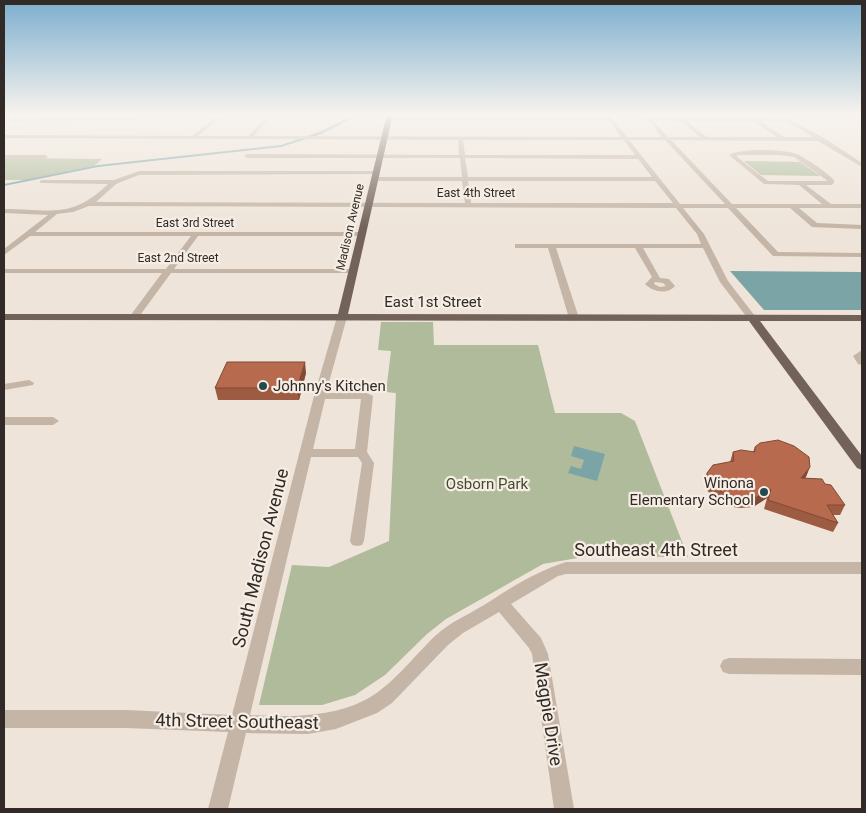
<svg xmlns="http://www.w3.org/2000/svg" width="866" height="813" viewBox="0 0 866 813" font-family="Roboto,sans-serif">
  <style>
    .green { fill: #afbb9b }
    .water { fill: #7ba4a7 }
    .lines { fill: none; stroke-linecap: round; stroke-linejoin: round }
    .canal { fill: #7ba4a7; fill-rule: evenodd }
    .minor { fill: #c4b5a7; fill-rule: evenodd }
    .major { fill: #726259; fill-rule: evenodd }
    .rail { stroke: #312a26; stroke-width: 1; stroke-dasharray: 0.5 2; stroke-linecap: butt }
    .wall { fill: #9d5b42 }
    .shaded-wall { fill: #804a36 }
    .building { fill: #b76a4d; stroke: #804a36 }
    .poi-dot { fill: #21494e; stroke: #f6eee4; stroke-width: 2 }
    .labels { text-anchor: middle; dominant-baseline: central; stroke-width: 4.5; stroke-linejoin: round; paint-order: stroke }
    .far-street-label { font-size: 12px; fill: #312a26; stroke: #f6eee4 }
    .street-label { font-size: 15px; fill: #312a26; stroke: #f6eee4 }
    .poi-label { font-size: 15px; fill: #312a26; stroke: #f6eee4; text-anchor: start }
    .park-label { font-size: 15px; fill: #404c2d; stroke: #f6eee4 }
    .near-street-label { font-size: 18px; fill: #312a26; stroke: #f6eee4 }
  </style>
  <rect width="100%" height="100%" fill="#eee4d9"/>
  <!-- green -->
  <path class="green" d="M4,158L102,159L94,166L26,180H4Z
    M744,161L800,162L820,176L761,175Z
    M381,322H433L434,345H538L555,413H621L635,421L688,557L589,556L543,564L446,619L427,634L385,675L355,695L322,705H259L292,565L329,567L389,541L396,393L386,392L391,351L378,350Z"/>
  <!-- water -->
  <path class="water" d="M730,271L862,272V310H764Z
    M574,446L605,454L597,481L568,473L571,466L581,469L584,460L571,456Z"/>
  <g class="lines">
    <!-- canal -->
    <path class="canal" d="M356,114H360L322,134L281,147L98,167L4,186V184L98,165L281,145L319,132Z"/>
    <!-- minor -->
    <path class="minor" d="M268,114H272L254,136L621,137L609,120H389L387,119L389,118H606L604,114H608L627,137H662L646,118L788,119L824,138L862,163V167L818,141L671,140L732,204H822L799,185L764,184L729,155C741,148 786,149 799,155C810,161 825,171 834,180V183L831,185H806L831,204H862V208H799L817,223L862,225V229L812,227L790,208H736L778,252L862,253V257L773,256L728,208H683L704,234L728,281L755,316V320H749L720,282L703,248H643L660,278L669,279L675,286C667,295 653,292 645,284L652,277L635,248H556L579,318L574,321L569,318L548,248H515V244H701L697,234L676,208L89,206L73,212L57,214L35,232H361L365,234L361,236H198L174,269H352L356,271L352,273H171L138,318L135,319L130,316L162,273H4V269H166L191,236H30L4,255V249L48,215L4,213V209C50,209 71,220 108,184L40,183V181L42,180H114L139,171H375L378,173L377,174L139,175L116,184L96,202L465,203L462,181H374L371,179L374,177H462L460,158H247L244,156L247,154L459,155L458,140L4,138V135L192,136L216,117L218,119L198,136H249ZM652,120L681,121L700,137H668ZM687,121H753L777,137H706ZM760,121H787L813,137H784ZM463,140H624L635,155H465ZM629,140H665L725,204H680ZM740,155H780L794,157L828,181H768L736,156ZM465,158L638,159L652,177H468ZM468,181H655L673,203H471ZM655,282L663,283L666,286L660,287L654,284Z
      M136,118L134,120L4,121V119Z
      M4,155H45L48,157L45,159H4Z
      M342,314L347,317L326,393H367L373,396L367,452L374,463L364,541L362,545L357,546L352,545L350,541L362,463L358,457H311L250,715C289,717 330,718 365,700C390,688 415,655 435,636C452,620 473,613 492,600C514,585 541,570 566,562H862V574H566L558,576L511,604L541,638L548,654L574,809H554L532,654L529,648L499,612L463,633L448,645L392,703L377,713L336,729L308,734L246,733L228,809H208L228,732L126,728H4V710H126L232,715L314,396L337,317ZM325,399H361L355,449H313Z
      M862,350V365L858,364L853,356Z
      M29,380L34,383L33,385L4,390V384Z
      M4,417H53L59,421L53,425H4Z
      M729,658L862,659V675L729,674L723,672L720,666L723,660Z"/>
    <!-- major -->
    <path class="major" d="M387,114H393L348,314L862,315V321H760L862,456V470L857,468L749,321L4,320V314H338Z"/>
    <!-- rail -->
    <path class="rail" d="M845,114L862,116"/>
  </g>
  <!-- wall -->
  <path class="wall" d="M306,373L299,400H218L215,388Z
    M755,447L806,477L804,478L825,484L845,505L840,515H833L838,523L833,532L764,509L767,498L753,507L740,508L727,506L714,499L704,486V482L707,473L730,462L733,452H753Z"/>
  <!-- shaded-wall -->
  <path class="shaded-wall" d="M305,362L306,373L299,400L297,388Z
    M810,467L806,477L796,488L801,478Z
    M771,489L767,498L753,507L757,497Z"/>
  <!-- building -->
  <path class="building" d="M227,362H305L297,388H215Z
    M778,440L794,446L809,457L810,467L801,478L822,479L825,484L831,485L845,505H827L838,523L768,500L771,489L757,497L744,499L730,496L718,490L707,476V473L713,465L734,461L733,452L741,450L755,452V447L760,443Z"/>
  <!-- sky -->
  <linearGradient id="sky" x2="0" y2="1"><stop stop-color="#7caece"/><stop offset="0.5" stop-color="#f7f3ee"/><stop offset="1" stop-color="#f7f3ee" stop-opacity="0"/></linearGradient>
  <rect width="866" height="228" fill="url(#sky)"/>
  <!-- markers -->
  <g class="poi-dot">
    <circle cx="263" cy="386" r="5"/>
    <circle cx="764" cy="492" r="5"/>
  </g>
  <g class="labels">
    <!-- far-street labels -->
    <g class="far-street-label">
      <text x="476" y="193">East 4th Street</text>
      <text x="195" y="223">East 3rd Street</text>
      <text transform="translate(350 227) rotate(-77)">Madison Avenue</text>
      <text x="178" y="258">East 2nd Street</text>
    </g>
    <!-- street labels -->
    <g class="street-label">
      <text x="433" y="302">East 1st Street</text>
    </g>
    <!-- poi labels -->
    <g class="poi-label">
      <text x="273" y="386">Johnny's Kitchen</text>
      <text x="754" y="483" text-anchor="end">Winona<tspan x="754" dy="17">Elementary School</tspan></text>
    </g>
    <!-- park labels -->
    <g class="park-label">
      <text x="487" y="484">Osborn Park</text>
    </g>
    <!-- near-street labels -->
    <g class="near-street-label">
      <text x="656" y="549">Southeast 4th Street</text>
      <text transform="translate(260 558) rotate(-76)">South Madison Avenue</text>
      <text transform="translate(549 714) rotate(81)">Magpie Drive</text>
      <text transform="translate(237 721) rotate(1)">4th Street Southeast</text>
    </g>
  </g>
  <!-- border -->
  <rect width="866" height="813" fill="none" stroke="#312a26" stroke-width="10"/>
</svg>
